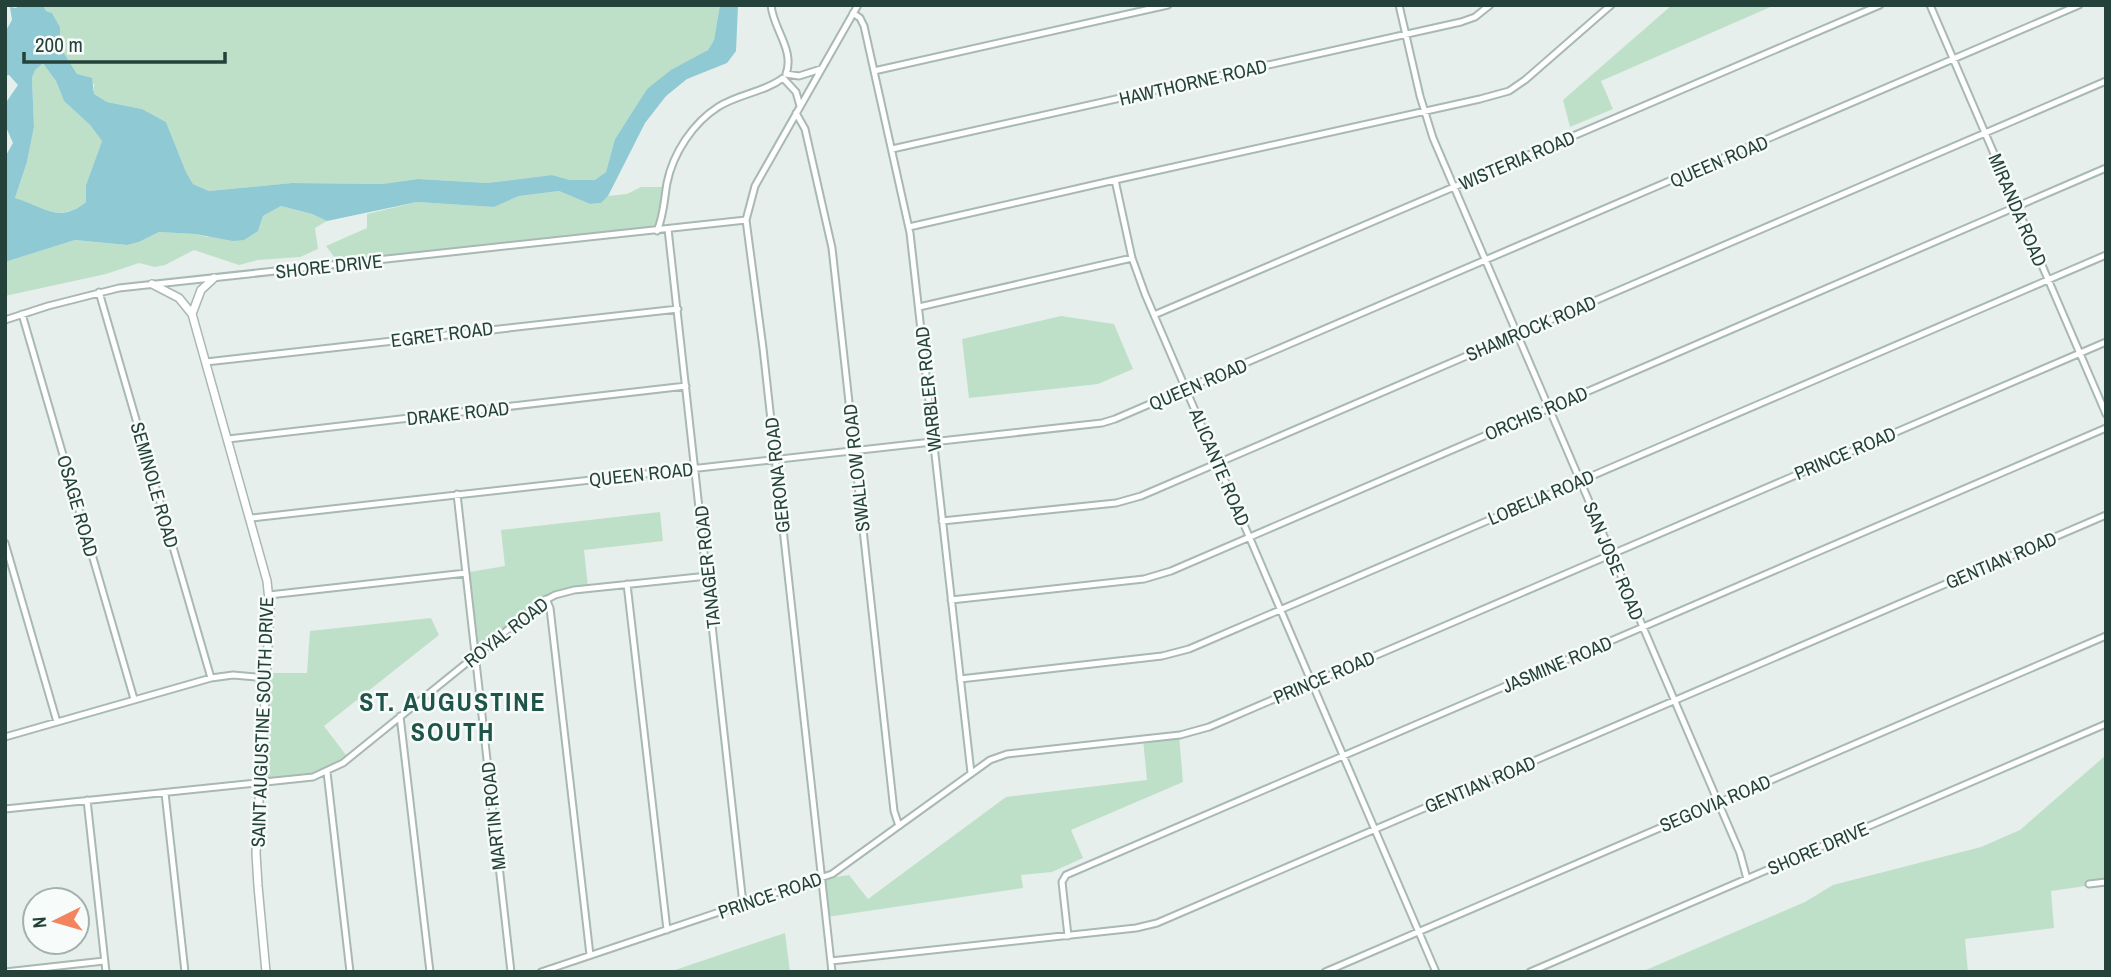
<svg xmlns="http://www.w3.org/2000/svg" width="2111" height="977" viewBox="0 0 2111 977" font-family="'Archivo Narrow',sans-serif">
  <style>
    .green { fill: #bfe0c8 }
    .water { fill: #8ec9d4; fill-rule: evenodd }
    .lines { fill: none; stroke-linecap: round; stroke-linejoin: round }
    .minor-casing { stroke: #a8b8b2; stroke-width: 9 }
    .tertiary-casing { stroke: #a8b8b2; stroke-width: 10 }
    .minor { stroke: #fff; stroke-width: 5 }
    .tertiary { stroke: #fff; stroke-width: 7 }
    .labels { text-anchor: middle; dominant-baseline: central; stroke-width: 5; stroke-linejoin: round; paint-order: stroke }
    .street-label { font-size: 19px; fill: #24423a; stroke: #f7fbf9 }
    .district-label { font-size: 26px; font-weight: bold; letter-spacing: 2px; fill: #1f5548; stroke: #f7fbf9 }
  </style>
  <rect width="100%" height="100%" fill="#e6efeb"/>
  <!-- green -->
  <path class="green" d="M43,5H720L714,40L708,50L647,89L615,139L606,172L596,180H570L552,175L487,183L418,179L382,184L292,183L209,191L193,184L186,172L166,122L142,109L107,102L94,94V84L77,74L60,47V27L52,13L46,11Z
    M1672,5H1775L1601,81L1613,109L1570,127L1563,100Z
    M43,62L56,81L64,101L90,125L102,141L86,185V202C59,223 43,208 15,198L27,162L34,127L32,78L35,70Z
    M641,187H665V222L656,226L338,262L326,246L367,228V214L417,202L494,207L519,196L559,191L590,204L601,203L608,196L627,194Z
    M281,206L312,214L327,221L315,228L318,249L300,257L258,260L239,265L194,250L165,265L155,267L139,263L106,274L5,296V262L75,240L127,245L139,242L159,232L195,234L207,237L258,231L263,216Z
    M1061,316L1114,324L1133,369L1098,384L969,398L962,339Z
    M660,512L663,541L584,550L588,587L548,600L476,656L464,573L505,566L501,530Z
    M431,618L439,635L324,726L349,759L326,774L264,782L271,673H307L310,631Z
    M1179,735L1183,782L1071,830L1083,858L1052,872L1021,875L1023,888L827,917L821,879L849,875L868,899L1006,797L1147,780L1143,739Z
    M2106,755V883L2051,891L2054,928L1965,939L1968,972H1641L1805,902L1833,885L1981,847L2020,830Z
    M785,933L790,972H669Z"/>
  <!-- water -->
  <path class="water" d="M20,5H43L46,11L52,13L60,27V47L77,74L92,78L94,94L107,102L142,109L166,122L186,172L193,184L209,191L292,183L382,184L418,179L487,183L552,175L570,180H595L606,172L615,139L647,89L671,70L708,50L714,40L720,5H738L736,51L727,63L687,79L666,96L645,123L608,196L601,203L590,204L559,191L519,196L494,207L417,202L327,221L312,214L281,206L263,216L258,231L244,240L233,241L195,234L159,232L139,242L127,245L75,240L5,262V157L13,143L6,127L5,104L18,85L9,75L5,76V32L12,20L10,7L16,8ZM43,63L56,81L64,101L90,125L102,141L86,185V202C59,224 44,207 15,198L27,162L34,127L32,78L35,70Z"/>
  <g class="lines">
    <defs>
      <path id="minor" d="M771,5C773,29 795,50 786,74L799,76L821,69
        M1399,5L1420,96L1433,138L1740,853L1747,879
        M1930,5L2106,414
        M853,13L860,18L864,26L910,233L971,773
        M874,71L1168,5
        M796,113L805,129L832,248L894,811L899,826
        M892,149L1461,22L1475,17L1490,5
        M909,227L1115,180
        M668,229L743,904
        M657,231C664,215 664,200 667,183C673,153 693,123 718,107C738,94 765,92 783,78L796,92L800,106
        M99,292L211,678
        M919,307L1132,258
        M22,314L134,699
        M1154,315L1880,5
        M5,320L48,306L119,288L746,220
        M206,362L678,309
        M228,439L686,386
        M457,494L511,972
        M251,518L1102,423L1115,419L2079,5
        M942,521L1116,503L1141,496L2106,81
        M5,543L57,722
        M627,584L667,930
        M269,595L466,573
        M546,599L550,608L590,955
        M951,600L1144,579L1171,571L2106,168
        M960,679L1162,656L1189,649L2106,255
        M400,716L430,972
        M5,737L211,678L233,675L267,678
        M327,772L350,972
        M165,793L185,972
        M87,800L106,972
        M5,809L313,777L343,763L542,602L555,595L574,590L708,576
        M2089,884L2106,882
        M1068,936L1062,882L1066,875L2106,428
        M831,961L1136,928L1157,923L2106,515
        M5,972L104,961
        M541,972L832,874L990,760L1007,754L1180,735L1209,727L2106,342
        M832,972L763,348L746,220L755,186L858,5
        M1325,972L2106,636
        M1436,972L1145,294L1132,258L1115,180L1480,99L1509,91L1525,80L1611,5
        M1530,972L2106,724"/>
      <path id="tertiary" d="M152,284L179,298L192,314L267,581L270,610L256,853L258,886L266,972
        M192,314L201,290L214,278"/>
    </defs>
    <!-- minor casing -->
    <use href="#minor" class="minor-casing"/>
    <!-- tertiary casing -->
    <use href="#tertiary" class="tertiary-casing"/>
    <!-- minor -->
    <use href="#minor" class="minor"/>
    <!-- tertiary -->
    <use href="#tertiary" class="tertiary"/>
  </g>
  <g class="labels">
    <!-- street labels -->
    <g class="street-label">
      <text transform="translate(1193 82) rotate(-13)">HAWTHORNE ROAD</text>
      <text transform="translate(1517 160) rotate(-23)">WISTERIA ROAD</text>
      <text transform="translate(1719 161) rotate(-23)">QUEEN ROAD</text>
      <text transform="translate(2018 210) rotate(67)">MIRANDA ROAD</text>
      <text transform="translate(329 266) rotate(-6)">SHORE DRIVE</text>
      <text transform="translate(1531 328) rotate(-23)">SHAMROCK ROAD</text>
      <text transform="translate(442 334) rotate(-7)">EGRET ROAD</text>
      <text transform="translate(1198 384) rotate(-23)">QUEEN ROAD</text>
      <text transform="translate(928 389) rotate(-96)">WARBLER ROAD</text>
      <text transform="translate(458 413) rotate(-6)">DRAKE ROAD</text>
      <text transform="translate(1536 413) rotate(-23)">ORCHIS ROAD</text>
      <text transform="translate(1845 453) rotate(-23)">PRINCE ROAD</text>
      <text transform="translate(1220 467) rotate(67)">ALICANTE ROAD</text>
      <text transform="translate(856 468) rotate(-96)">SWALLOW ROAD</text>
      <text transform="translate(641 474) rotate(-6)">QUEEN ROAD</text>
      <text transform="translate(777 475) rotate(-96)">GERONA ROAD</text>
      <text transform="translate(155 485) rotate(74)">SEMINOLE ROAD</text>
      <text transform="translate(1541 497) rotate(-23)">LOBELIA ROAD</text>
      <text transform="translate(78 506) rotate(74)">OSAGE ROAD</text>
      <text transform="translate(2001 560) rotate(-23)">GENTIAN ROAD</text>
      <text transform="translate(1614 561) rotate(67)">SAN JOSE ROAD</text>
      <text transform="translate(707 567) rotate(-96)">TANAGER ROAD</text>
      <text transform="translate(506 632) rotate(-38)">ROYAL ROAD</text>
      <text transform="translate(1557 664) rotate(-23)">JASMINE ROAD</text>
      <text transform="translate(1324 677) rotate(-23)">PRINCE ROAD</text>
      <text transform="translate(262 722) rotate(-88)">SAINT AUGUSTINE SOUTH DRIVE</text>
      <text transform="translate(1480 784) rotate(-23)">GENTIAN ROAD</text>
      <text transform="translate(1715 803) rotate(-23)">SEGOVIA ROAD</text>
      <text transform="translate(493 816) rotate(-96)">MARTIN ROAD</text>
      <text transform="translate(1818 848) rotate(-23)">SHORE DRIVE</text>
      <text transform="translate(770 895) rotate(-19)">PRINCE ROAD</text>
    </g>
    <!-- district labels -->
    <g class="district-label">
      <text x="453" y="701">ST. AUGUSTINE<tspan x="453" dy="30">SOUTH</tspan></text>
    </g>
  </g>
  <!-- border -->
  <rect width="2111" height="977" fill="none" stroke="#24423a" stroke-width="14"/>
  <!-- north arrow -->
  <g transform="translate(56 921) rotate(265)"><circle r="33" fill="#f7fbf9" stroke="#a3b1ad" stroke-width="2"/>
  <path d="M0-5L12 26L0 18L-12 26Z" fill="#f4845f"/>
  <text y="-10" font-size="19" font-weight="bold" text-anchor="middle" fill="#24423a">N</text>
  </g>
  <!-- scale -->
  <path d="M24 52v10h201v-10" fill="none" stroke="#24423a" stroke-width="3.5"/>
  <text x="35" y="52" font-size="21" fill="#24423a" stroke="#f7fbf9" stroke-width="5" paint-order="stroke">200 m</text>
</svg>
